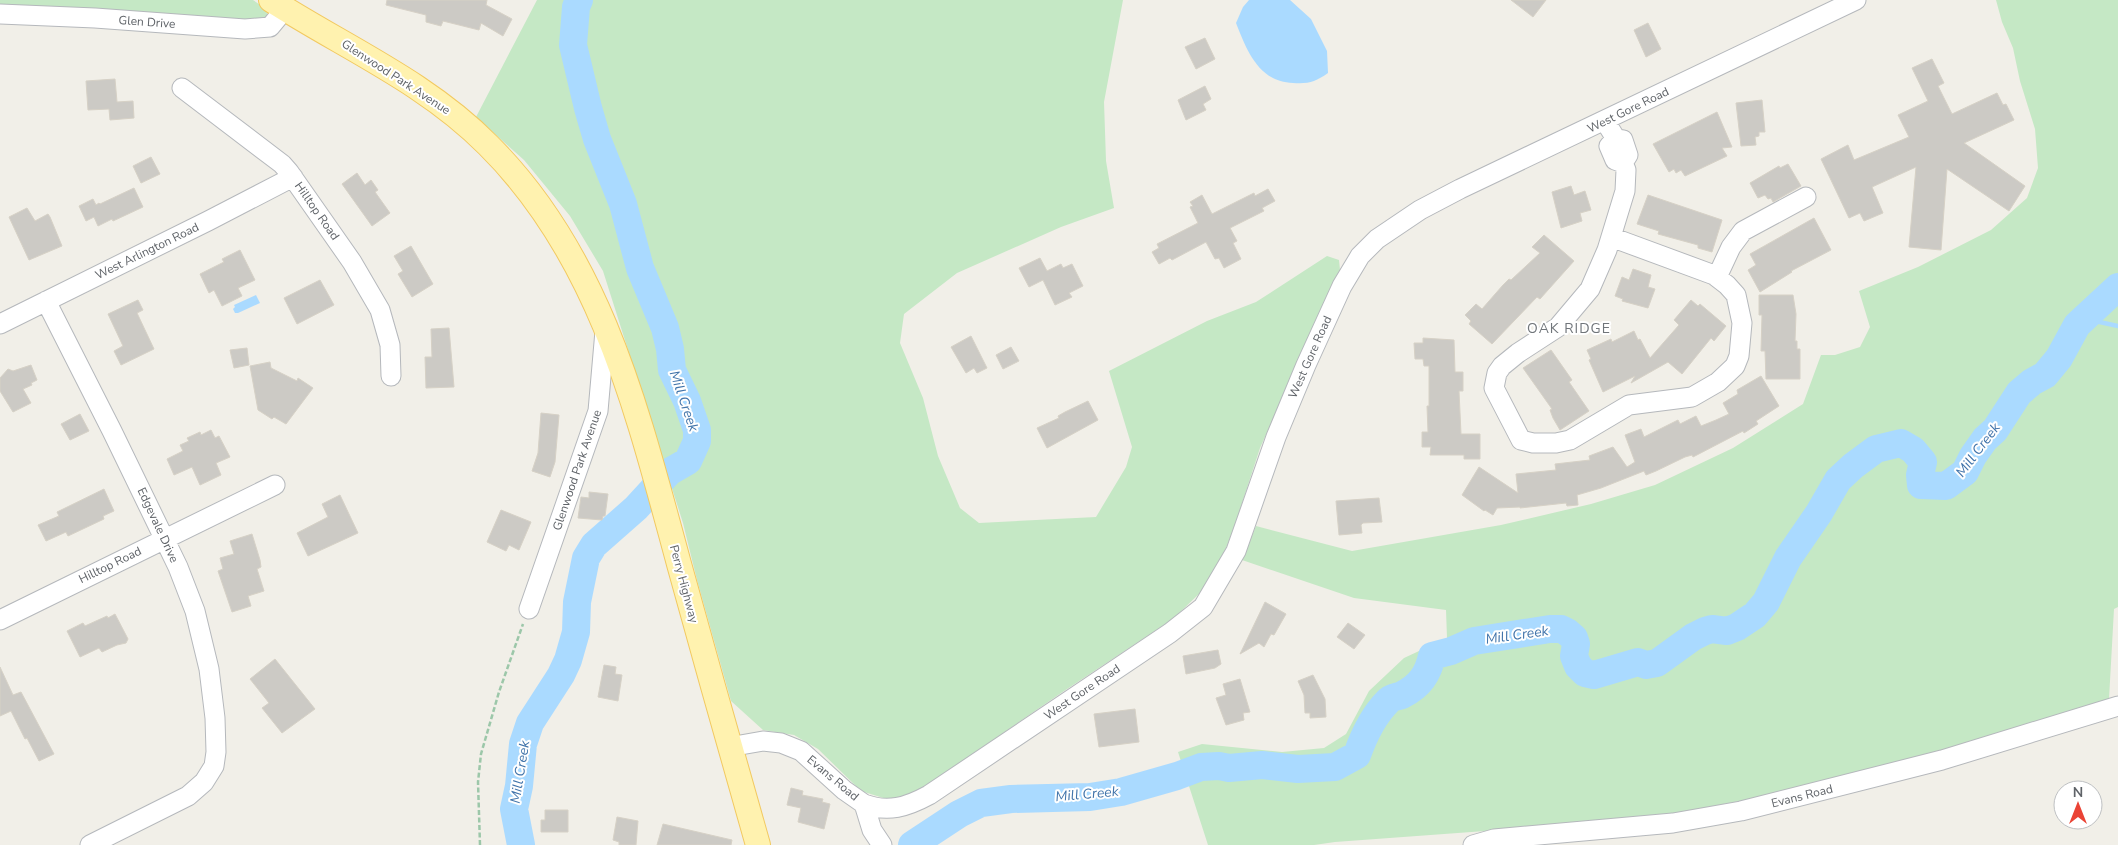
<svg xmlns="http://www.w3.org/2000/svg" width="2118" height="845" viewBox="0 0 2118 845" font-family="'Nunito Sans',sans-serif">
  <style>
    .green { fill: #c5e8c5 }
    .water { fill: #aadaff }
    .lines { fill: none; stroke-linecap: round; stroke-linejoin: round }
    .stream { stroke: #aadaff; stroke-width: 4.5 }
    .river { stroke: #aadaff; stroke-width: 28 }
    .building { fill: #cccac5; stroke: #d6d1c6 }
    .minor-casing { stroke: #b5b8bc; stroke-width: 21 }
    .major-casing { stroke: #f2c960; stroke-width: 26 }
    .path { stroke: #9cc7a9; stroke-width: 2.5; stroke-dasharray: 5 2.5; stroke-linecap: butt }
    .minor { stroke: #fff; stroke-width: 19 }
    .major { stroke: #fff2af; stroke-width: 24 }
    .labels { text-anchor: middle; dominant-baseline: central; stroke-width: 4; stroke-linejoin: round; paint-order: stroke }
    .street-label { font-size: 12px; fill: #5f6368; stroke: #fff }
    .neighbourhood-label { font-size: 14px; letter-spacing: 1px; fill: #70757a; stroke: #fff }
    .water-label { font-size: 14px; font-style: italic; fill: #4174aa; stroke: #fff }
  </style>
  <rect width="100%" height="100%" fill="#f1efe8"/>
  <!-- green -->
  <path class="green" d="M0,0H253L266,9L268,19L264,22L0,8Z
    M537,0H1123L1104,102L1106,161L1114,208L1061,227L957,273L904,314L900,343L923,398L938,456L960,508L979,523L1096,517L1126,467L1132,447L1109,371L1207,321L1256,302L1327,256L1339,260L1340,270L1260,448L1235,525L1218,569L1204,589L1173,619L1064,691L916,793L893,801L861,791L818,749L794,735L763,730L731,701L697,580L683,523L603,271L570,216L524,160L476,117Z
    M1996,0H2118V607L2114,609L2109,699L1948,750L1847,774L1767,796L1675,813L1592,823L1335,842L1314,845H1208L1178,752L1202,744L1282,752L1324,748L1346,734L1369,691L1404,658L1447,638L1446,610L1354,598L1242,560L1256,526L1352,551L1501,525L1591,504L1655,485L1733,448L1803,404L1821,355H1835L1860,347L1870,327L1859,291L1918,267L1991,230L2027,198L2038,168L2035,129L2020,81L2013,48L2002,22Z"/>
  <!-- water -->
  <path class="water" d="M1249,0H1290L1311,19L1327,51L1328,73C1315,82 1309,84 1293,83C1259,82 1247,51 1236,23L1243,7Z
    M256,295L260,303L238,313H235L233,309L235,307L234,305Z"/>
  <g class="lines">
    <!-- stream -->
    <path class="stream" d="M2086,319L2118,326"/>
    <!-- river -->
    <path class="river" d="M521,845L514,809L519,786L523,744L530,723L561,675L568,660L576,632L577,602L586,558L594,545L636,508L669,472L688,461L697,441V430L687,401L672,370L670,349L665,328L640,268L623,204L597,139L588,108L573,45L576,7L579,0
      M912,845L959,814L981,803L1011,799L1090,797L1121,792L1177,776L1201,767L1219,766L1229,768L1262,765L1298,769L1335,767L1357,755C1364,735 1373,716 1388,701C1391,697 1397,697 1402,695C1420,686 1428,674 1432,656L1451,651L1474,641L1550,629H1561L1567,632L1574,638L1576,644L1574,656L1578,666L1585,673L1594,675L1638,662L1646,665L1657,663L1693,637L1705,631L1712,629L1727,631L1737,627L1755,615L1766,602L1788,558L1819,513L1838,480L1853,466L1876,449L1901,443L1913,450L1923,462L1920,475L1921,485L1946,486L1965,472L1973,456L1985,439L1995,430L2019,393L2032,382L2045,375L2059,358L2077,325L2118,287"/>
  </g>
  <!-- building -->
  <path class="building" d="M387,0H487L486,5L512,19L503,36L481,23L479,30L443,21L441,26L426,22V15L386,5Z
    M1511,0H1546L1533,17Z
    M1648,23L1661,49L1646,57L1634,30Z
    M1205,38L1215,59L1196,69L1185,47Z
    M1932,59L1944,83L1938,86L1952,114L1997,93L2003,105L2006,104L2014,120L1964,143L2025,186L2009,211L1947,169L1941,250L1909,247L1916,167L1872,187L1883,213L1864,221L1860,213L1849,218L1821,159L1848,145L1854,160L1909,137L1898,115L1928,101L1912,68Z
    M115,79L117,102L133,101L134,118L110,120L109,109L88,110L86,81Z
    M1205,86L1211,99L1203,104L1206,110L1186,120L1178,100Z
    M1762,100L1765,132H1759V136L1755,137L1756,145L1741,146L1736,103Z
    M1717,112L1732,147L1722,148L1727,156L1685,176L1681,170L1676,173L1674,169L1669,172L1653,144Z
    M151,157L160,174L141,183L133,166Z
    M1788,164L1801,186L1773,202L1771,198L1768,199L1765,195L1758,198L1750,183L1779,166L1780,168Z
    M357,173L365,185L371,180L378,190L375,192L390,213L372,226L342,184Z
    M1571,186L1574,195L1585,191L1591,210L1580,213L1582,221L1561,228L1552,192Z
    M134,188L143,207L113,221L112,219L98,226L94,217L86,221L79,206L93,199L96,205L99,203L100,204Z
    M1268,189L1275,201L1262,208L1264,211L1230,228L1237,241L1233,243L1241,259L1224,268L1219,258L1215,259L1206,242L1172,260L1170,258L1159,264L1152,252L1159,248L1157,244L1198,223L1190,207L1193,206L1190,202L1202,195L1212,214L1254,193L1255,196Z
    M1648,195L1722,220L1712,252L1698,248V245L1658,234L1659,231L1637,224Z
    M27,208L35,221L48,214L50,217L62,246L29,260L9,217Z
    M1814,218L1831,250L1791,271L1792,272L1760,292L1748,270L1756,265L1750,254Z
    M1544,235L1574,261L1540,299L1537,297L1492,344L1469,324L1471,321L1465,315L1476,304L1482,309L1503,285L1509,279L1511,280L1540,253L1532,247Z
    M411,246L433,284L412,297L398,274L403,271L394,256Z
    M240,250L255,280L238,288L242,296L222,306L214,290L209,293L200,274L224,262L222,259Z
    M1040,258L1047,271L1061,264L1063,268L1072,264L1083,286L1069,293L1072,297L1055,305L1043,280L1029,287L1019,268Z
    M1633,269L1651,275L1648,287L1655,289L1648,308L1622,301L1623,299L1615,296L1622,277L1629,280Z
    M320,280L334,305L297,324L284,298Z
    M1759,295H1793L1796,314L1795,341H1797V349H1800V379H1766L1765,351H1761L1762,315H1759Z
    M138,300L143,310L137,313L154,349L121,365L114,351L123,346L108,314Z
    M1691,300L1698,306L1700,304L1726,326L1714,341L1711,338L1682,374L1668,362L1631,383L1635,376L1603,392L1589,360L1591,359L1587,350L1611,339L1612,342L1634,331L1638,340L1640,339L1650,358L1679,325L1674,320Z
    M449,328L454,387L426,388L425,357H432L431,329Z
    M971,336L987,368L977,373L974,368L966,373L951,347Z
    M1423,338L1454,340L1455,372H1463V391H1459L1461,434H1480V459H1464V455H1430L1431,447H1422V432H1428L1427,406H1429V366H1424L1423,359H1415L1414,343H1423Z
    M1011,347L1019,361L1003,369L996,355Z
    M247,348L249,365L234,368L230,350Z
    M1551,350L1572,380L1569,382L1589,411L1560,430L1553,418L1550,410L1552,409L1523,368Z
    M270,362L271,368L297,381L298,378L313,388L286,424L274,417L272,419L258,410L250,366Z
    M31,365L37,380L31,383L32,385L23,389L31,403L13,412L0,391V378L8,369L13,371Z
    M1761,376L1779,406L1756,421L1758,424L1744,433L1743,431L1693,457L1692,455L1685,457L1656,471L1646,475L1644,471L1601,488L1577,495L1578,505L1567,506L1566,503L1520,508V507L1497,508L1493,515L1485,510L1484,511L1462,495L1479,467L1518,493L1516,474L1556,470L1555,464L1590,460L1589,456L1613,447L1627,467L1635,462L1625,435L1641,429L1644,437L1678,420L1680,424L1696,416L1701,426L1716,420L1729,414L1723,403L1738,394L1737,390Z
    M1088,401L1098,420L1047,448L1037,428L1059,418L1058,416L1065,412Z
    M541,413L559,415L555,462L550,477L532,471L538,453Z
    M80,414L89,431L70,440L61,424Z
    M211,430L215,438L219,436L230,457L216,463L221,475L200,485L192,467L174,475L167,459L183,451L180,445L189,441L187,438L200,432L201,435Z
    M104,489L114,511L103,516L104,519L68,536L66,532L46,541L38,525L59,516L57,512Z
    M589,492L608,494L605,516H603L602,520L578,518L581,497L589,498Z
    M340,495L358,533L308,556L297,533L328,517L322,504Z
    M1379,498L1382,522L1363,523L1361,525L1362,533L1339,535L1336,501Z
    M501,510L531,522L519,550L509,545L506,551L487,542Z
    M252,534L260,560L261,567L257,569L264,591L248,596L251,606L232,612L218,571L223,569L220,558L234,554L230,541Z
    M1265,602L1286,614L1274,635L1271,634L1264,647L1259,643L1240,654Z
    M115,614L128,639L126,643L117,645L102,652L99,648L80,657L67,631L83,623L85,626L107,616L108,618Z
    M1348,623L1365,635L1354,649L1337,637Z
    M1218,650L1221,664L1215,668L1186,674L1183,656Z
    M275,659L315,709L282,733L262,708L269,703L250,679Z
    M604,665L616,667L615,674L622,675L618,701L598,697Z
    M0,667L13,695L21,692L54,754L39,761L27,738L25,739L11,711L0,716Z
    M1313,675L1325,699L1326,717L1310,718V713H1305L1304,695L1298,681Z
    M1240,679L1250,712L1243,713L1244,720L1226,725L1216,698L1226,695L1223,684Z
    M1135,709L1139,742L1099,747L1094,714Z
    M791,788L803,791L802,795L823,799L822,802L830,804L824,829L798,822L801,808L787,805Z
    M545,810H568V832H541V820H545Z
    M617,817L638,821L636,845H619V842L613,840Z
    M663,824L732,840L731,845H657Z"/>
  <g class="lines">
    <defs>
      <path id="minor" d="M0,14L95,18L245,29L270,27L285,9
        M182,88L282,164L289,172L352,262L380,310L390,345L391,376
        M1605,121L1616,139L1623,140L1628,155L1623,163L1615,160L1609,146L1616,139
        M1611,237L1714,275L1727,285L1736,295L1742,323L1739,356L1735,366L1718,382L1692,397L1629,405L1570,440L1556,443H1533L1521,440L1494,388L1497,373L1502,366L1518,353L1558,327L1590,289L1607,250L1625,191L1626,170L1623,163
        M1717,277L1731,247L1743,231L1806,197
        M46,301L112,431L178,567L195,611L209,669L215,718L216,752L214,766L204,782L188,796L90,845
        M0,324L208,221L293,177
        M529,609L598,411L605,331
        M0,620L275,485
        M729,747L763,741L781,743L801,751L844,790L864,804L872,830L882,845
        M864,804C888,813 907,807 929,795L1170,633L1203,607L1236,551L1276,437L1306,365L1342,286L1360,256L1377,239L1420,210L1460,189L1856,0
        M1473,845L1494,839L1673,823L1741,811L1942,760L2118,706"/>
      <path id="major" d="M271,0C344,47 426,82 488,145C602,258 638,414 679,564C705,658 731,751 758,845"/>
    </defs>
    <!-- minor casing -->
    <use href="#minor" class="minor-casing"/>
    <!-- major casing -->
    <use href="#major" class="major-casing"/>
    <!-- path -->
    <path class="path" d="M480,845L478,782L481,754L499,692L523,624"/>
    <!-- minor -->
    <use href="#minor" class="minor"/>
    <!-- major -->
    <use href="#major" class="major"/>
  </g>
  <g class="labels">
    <!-- street labels -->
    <g class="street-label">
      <text transform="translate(147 22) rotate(4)">Glen Drive</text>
      <text transform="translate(396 77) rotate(33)">Glenwood Park Avenue</text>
      <text transform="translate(1628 110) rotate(-26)">West Gore Road</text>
      <text transform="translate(317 211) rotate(55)">Hilltop Road</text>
      <text transform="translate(147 251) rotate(-26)">West Arlington Road</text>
      <text transform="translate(1310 357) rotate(-66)">West Gore Road</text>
      <text transform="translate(577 470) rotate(-71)">Glenwood Park Avenue</text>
      <text transform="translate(158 525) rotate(65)">Edgevale Drive</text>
      <text transform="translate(110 565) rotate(-26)">Hilltop Road</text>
      <text transform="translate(684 584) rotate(75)">Perry Highway</text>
      <text transform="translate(1082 692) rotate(-34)">West Gore Road</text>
      <text transform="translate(833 778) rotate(40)">Evans Road</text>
      <text transform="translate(1802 796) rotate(-14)">Evans Road</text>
    </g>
    <!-- neighbourhood labels -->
    <g class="neighbourhood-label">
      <text x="1569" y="328">OAK RIDGE</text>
    </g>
    <!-- water labels -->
    <g class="water-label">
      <text transform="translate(684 401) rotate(71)">Mill Creek</text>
      <text transform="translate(1978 450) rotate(-53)">Mill Creek</text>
      <text transform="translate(1517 635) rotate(-8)">Mill Creek</text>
      <text transform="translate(520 772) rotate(-81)">Mill Creek</text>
      <text transform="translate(1087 794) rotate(-5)">Mill Creek</text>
    </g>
  </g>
  <!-- north arrow -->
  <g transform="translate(2078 805)"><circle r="24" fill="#ffffff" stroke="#bfc1c3"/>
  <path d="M0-4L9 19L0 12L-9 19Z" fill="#ea4335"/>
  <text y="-8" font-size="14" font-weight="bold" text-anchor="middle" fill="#5f6368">N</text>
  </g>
</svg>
